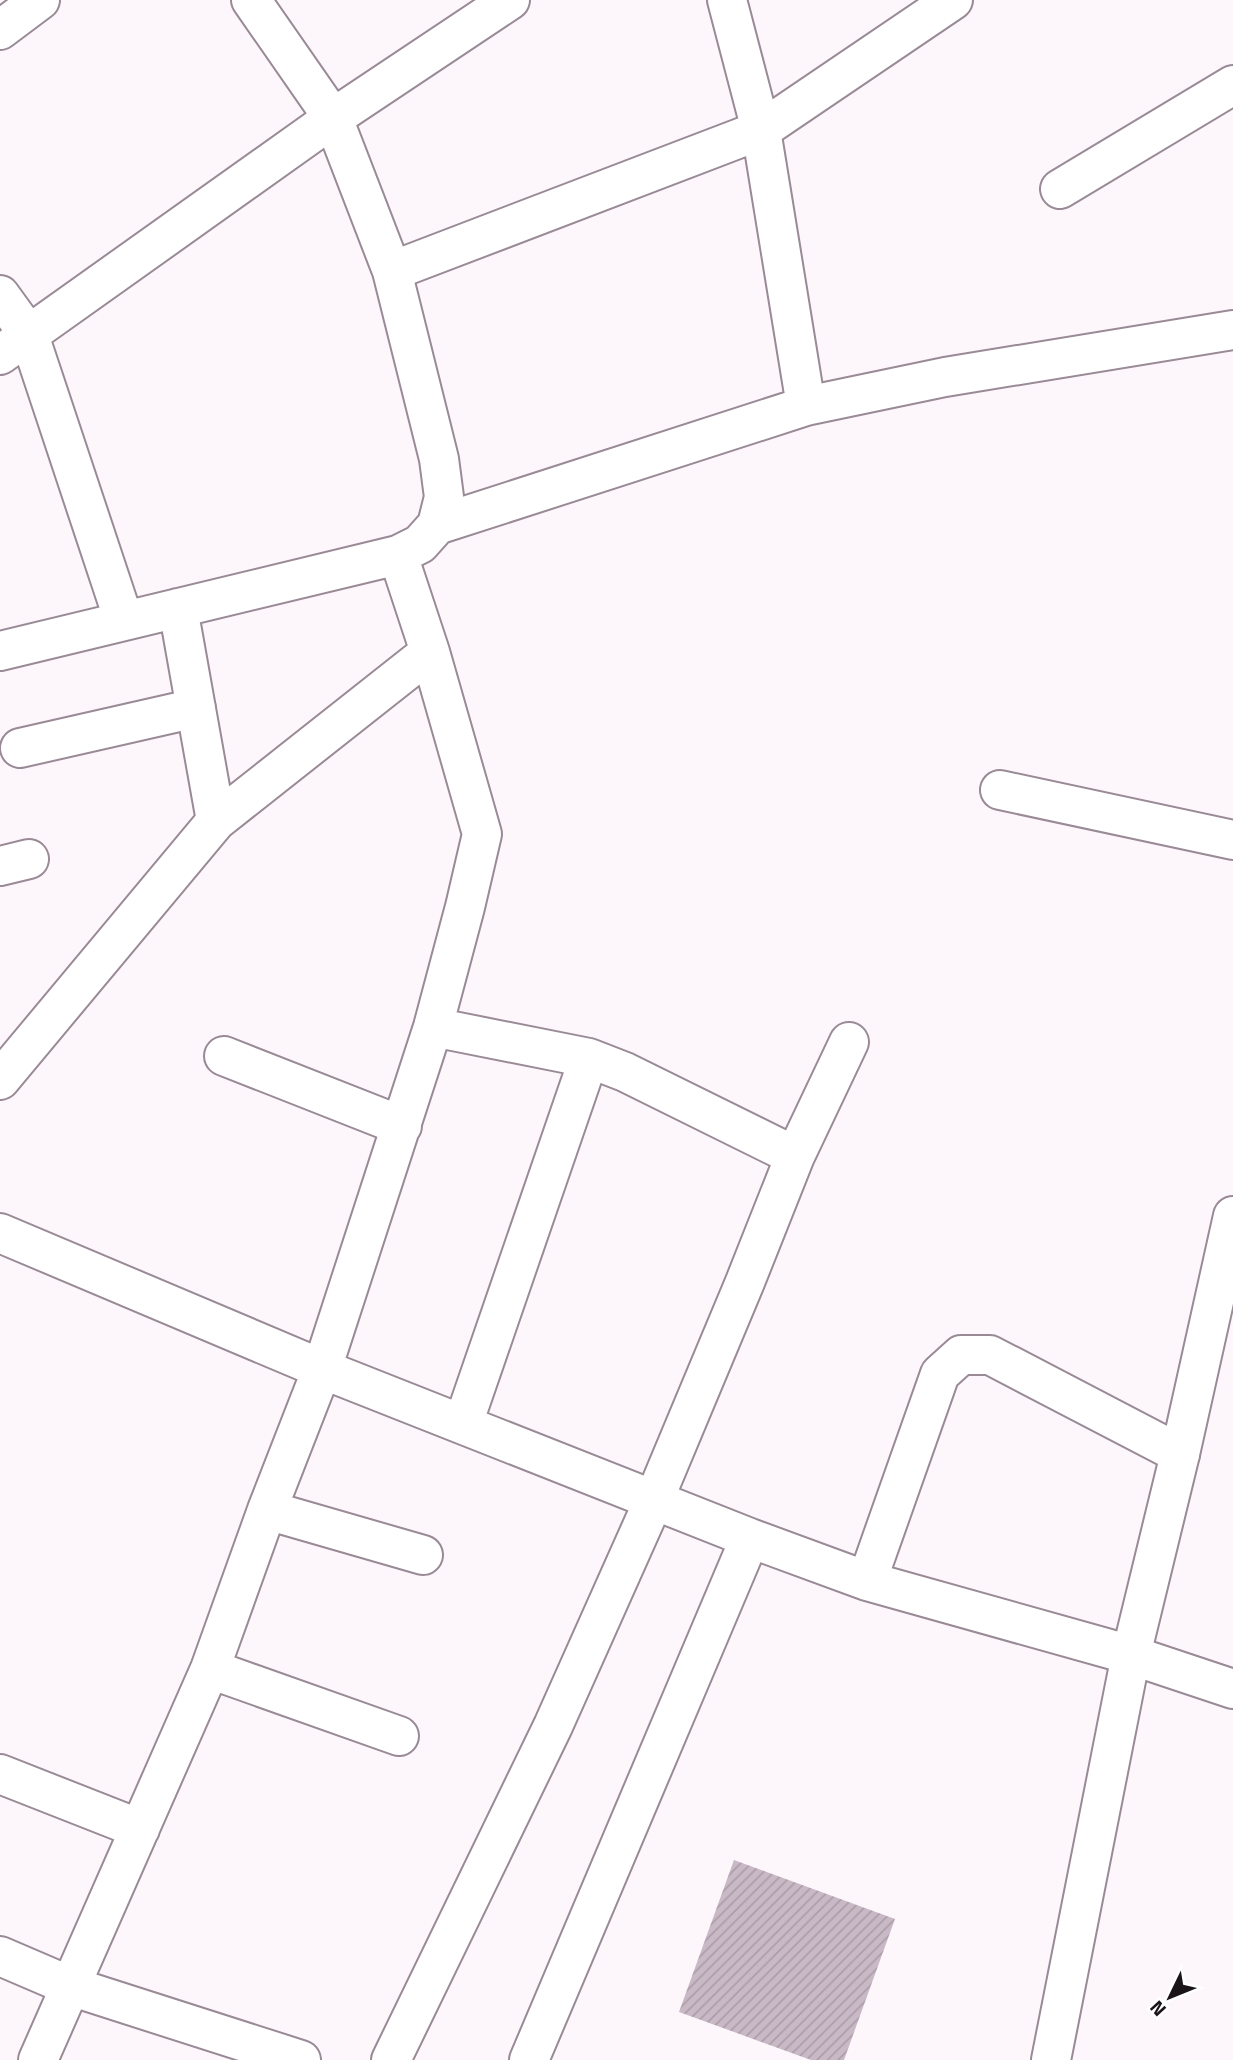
<svg xmlns="http://www.w3.org/2000/svg" width="1233" height="2060" viewBox="0 0 1233 2060" font-family="'Titillium Web',sans-serif">
  <style>
    .building { fill: url(#building-hatch) }
    .lines { fill: none; stroke-linecap: round; stroke-linejoin: round }
    .minor-casing { stroke: #998a96; stroke-width: 42 }
    .major-casing { stroke: #998a96; stroke-width: 42 }
    .minor { stroke: #fff; stroke-width: 38 }
    .major { stroke: #fff; stroke-width: 38 }
  </style>
  <defs>
    <pattern id="building-hatch" width="6" height="6" patternUnits="userSpaceOnUse" patternTransform="scale(1.75)"><rect width="6" height="6" fill="#c9b9c6"/><path d="M-1 1l2-2M0 6l6-6M5 7l2-2" fill="none" stroke="#ac9ea9"/></pattern>
  </defs>
  <rect width="100%" height="100%" fill="#fdf7fc"/>
  <!-- building -->
  <path class="building" d="M734,1860L895,1919L844,2060H811L679,2012Z"/>
  <g class="lines">
    <defs>
      <path id="minor" d="M727,0L761,130L806,406
        M0,30L40,0
        M1060,189L1233,85
        M392,271L761,130L953,0
        M0,295L29,335L124,621
        M0,355L333,118L510,0
        M437,525L806,406L945,377L1233,330
        M0,651L398,555L420,544L437,525L444,497L439,459L392,271L333,118L251,0
        M20,748L196,708
        M1000,790L1233,840
        M216,821L430,652
        M0,866L29,859
        M433,1027L589,1058L625,1072L795,1156
        M224,1056L402,1126
        M0,1080L216,821L178,608
        M0,1233L322,1369L750,1538L867,1581L1131,1655L1233,1689
        M463,1424L589,1058
        M267,1510L423,1555
        M867,1581L940,1374L961,1355H990L1180,1454
        M210,1669L399,1736
        M0,1774L140,1829
        M0,1956L70,1986L301,2060
        M38,2060L210,1669L267,1510L322,1369L433,1027L465,907L482,834L430,652L398,555
        M391,2060L553,1726L653,1502L745,1282L795,1156L849,1042
        M529,2060L750,1538"/>
      <path id="major" d="M1051,2060L1131,1655L1180,1454L1233,1216"/>
    </defs>
    <!-- minor casing -->
    <use href="#minor" class="minor-casing"/>
    <!-- major casing -->
    <use href="#major" class="major-casing"/>
    <!-- minor -->
    <use href="#minor" class="minor"/>
    <!-- major -->
    <use href="#major" class="major"/>
  </g>
  <!-- north arrow -->
  <g transform="translate(1170 1997) rotate(227)" stroke="#ffffff" stroke-width="5" paint-order="stroke">
  <path d="M0-5L12 26L0 18L-12 26Z" fill="#1a1418"/>
  <text y="-10" font-size="19" font-weight="bold" text-anchor="middle" fill="#1a1418">N</text>
  </g>
</svg>
